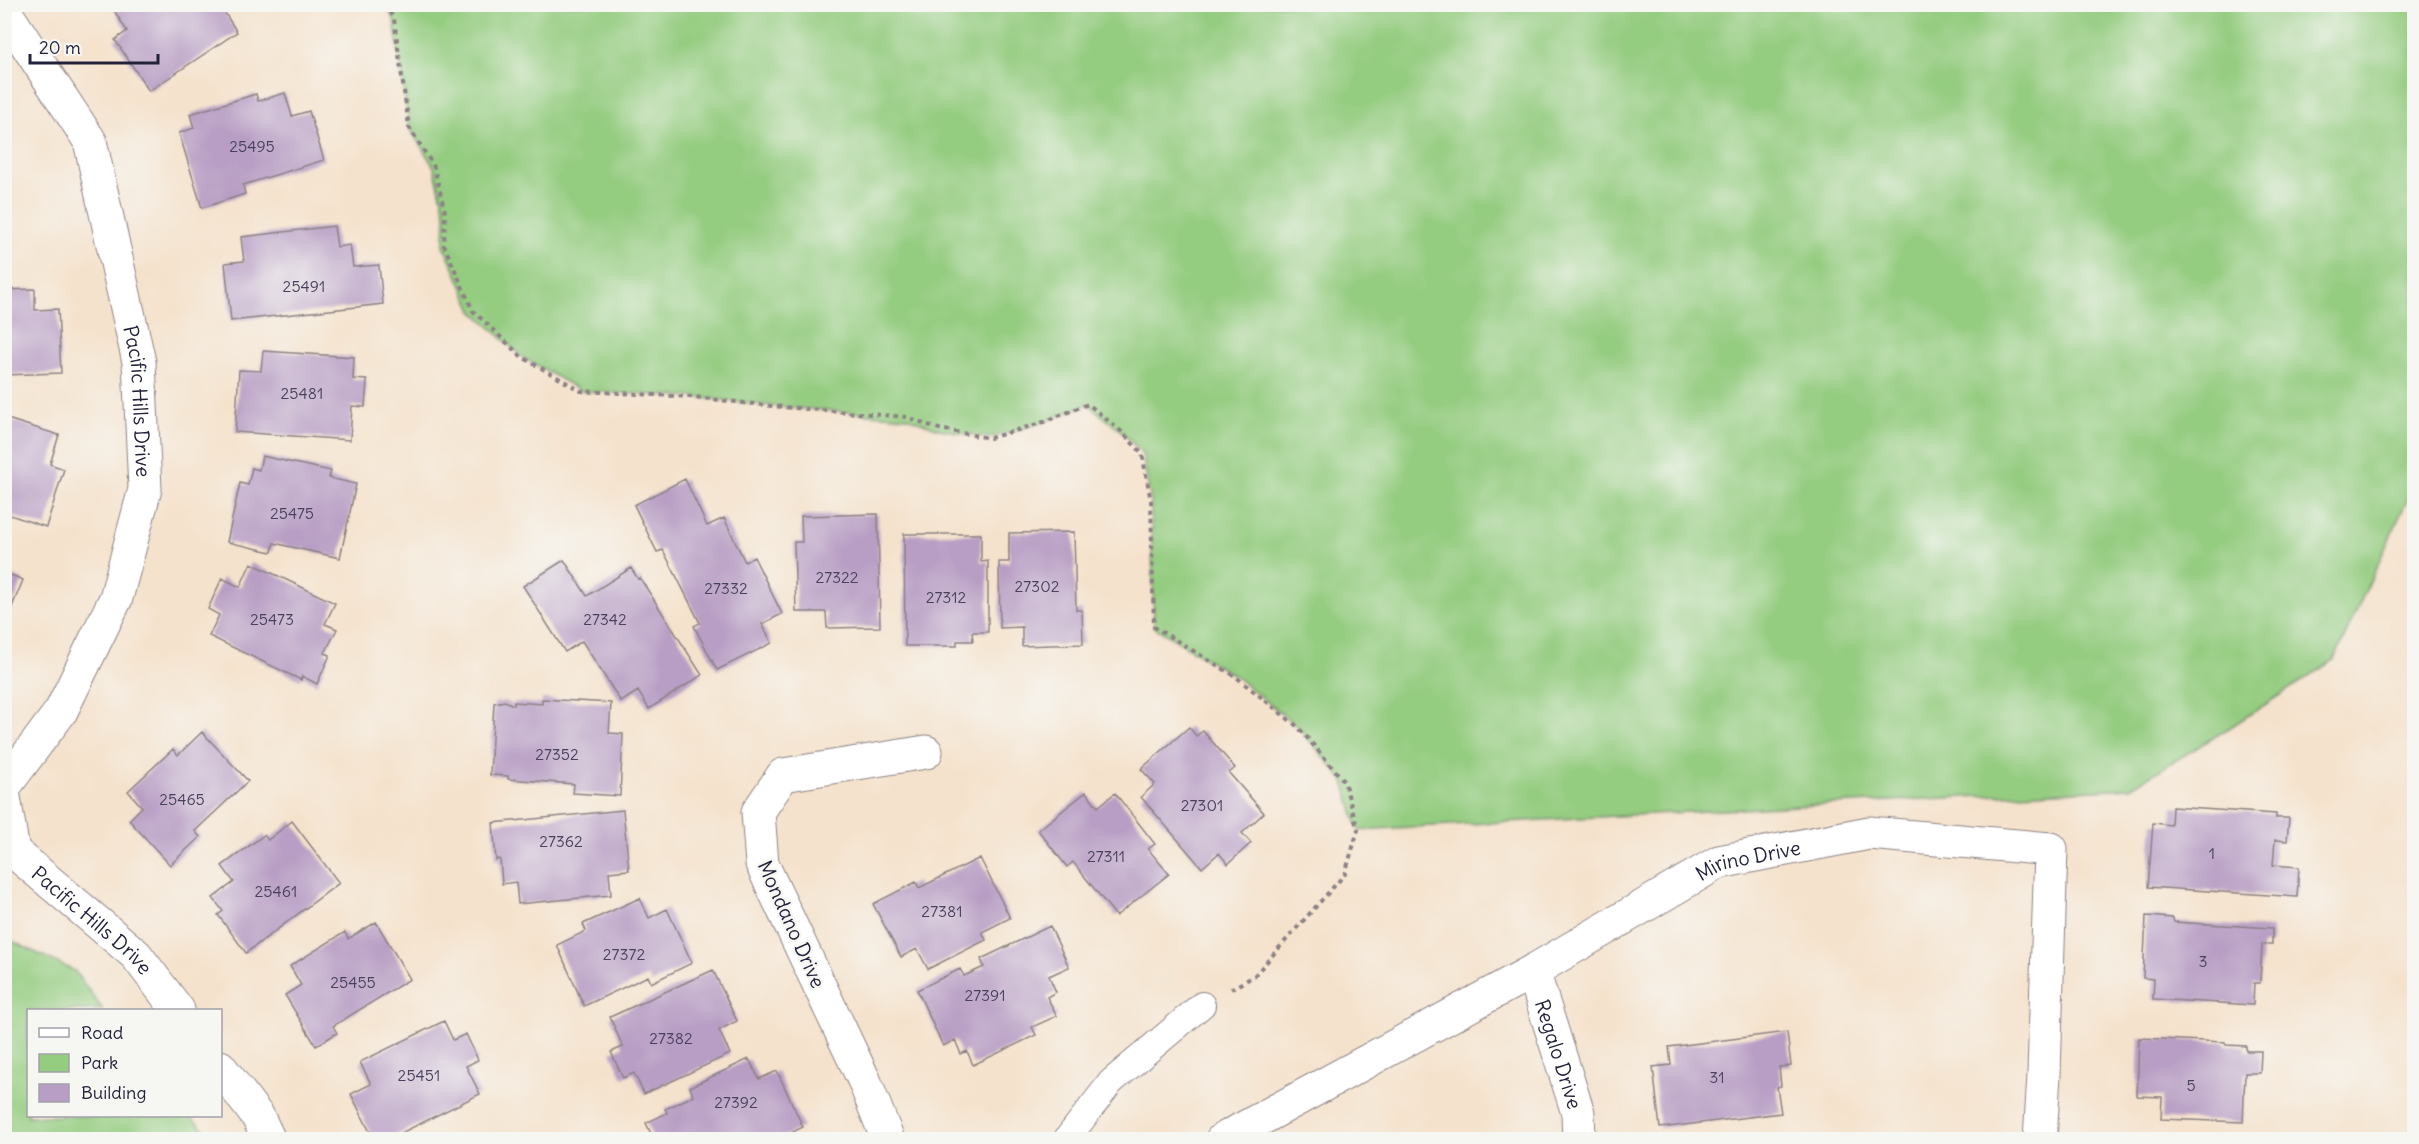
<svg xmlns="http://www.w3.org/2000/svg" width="2419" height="1144" viewBox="0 0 2419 1144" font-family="Delius,sans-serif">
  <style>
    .green { fill: #94cc80; stroke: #5b775e; stroke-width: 1.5 }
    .building { fill: #b89ec4 }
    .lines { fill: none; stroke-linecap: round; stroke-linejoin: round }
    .service-casing { stroke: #8c8284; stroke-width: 28 }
    .minor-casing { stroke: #8c8284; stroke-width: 35 }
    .tertiary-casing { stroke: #8c8284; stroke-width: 35 }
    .path { stroke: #8c8284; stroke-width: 4; stroke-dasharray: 4.5 4.5; stroke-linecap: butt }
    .service { stroke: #fff; stroke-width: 26 }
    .minor { stroke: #fff; stroke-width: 33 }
    .tertiary { stroke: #fff; stroke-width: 33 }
    .labels { text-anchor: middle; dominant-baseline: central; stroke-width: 5; stroke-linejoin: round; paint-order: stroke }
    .number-label { font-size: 16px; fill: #48415d }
    .street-label { font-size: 20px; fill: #22223b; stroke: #f6f6f2 }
  </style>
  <rect width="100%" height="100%" fill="#f6f6f2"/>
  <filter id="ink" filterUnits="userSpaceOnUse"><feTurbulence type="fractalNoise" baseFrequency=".0167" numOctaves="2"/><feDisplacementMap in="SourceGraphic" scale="12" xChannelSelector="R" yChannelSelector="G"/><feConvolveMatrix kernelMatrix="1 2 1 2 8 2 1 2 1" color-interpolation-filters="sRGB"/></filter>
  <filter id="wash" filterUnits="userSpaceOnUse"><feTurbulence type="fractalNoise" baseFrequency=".008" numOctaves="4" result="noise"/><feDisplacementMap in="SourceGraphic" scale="24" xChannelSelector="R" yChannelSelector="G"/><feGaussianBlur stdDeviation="1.35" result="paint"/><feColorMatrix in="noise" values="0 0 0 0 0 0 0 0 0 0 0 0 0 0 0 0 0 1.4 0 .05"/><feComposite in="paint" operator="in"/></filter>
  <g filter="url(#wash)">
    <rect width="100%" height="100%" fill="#f5e2cc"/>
    <!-- green -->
    <path class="green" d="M385,5H2414V485L2334,660L2229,728L2130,788L1358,830L1344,781L1298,727L1235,676L1154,627L1151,501L1142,453L1122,432L1088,404L1041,423L990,438L939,429L907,417L771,406L694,397L581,391L522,357L473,311L444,245L445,212L434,167L409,127L394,19Z
      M5,938L75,971L103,1010H28V1116H190L208,1133L210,1139H5Z"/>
    <g id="blocks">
      <!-- building -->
      <path class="building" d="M127,4H219L237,32L149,91L115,40L127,31L115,12Z
        M285,93L292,116L309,111L324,160L243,185L245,194L202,208L179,133L194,128L190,114L256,94L258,101Z
        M334,226L337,247L350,245L353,267L379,265L383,304L231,321L225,263L244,261L241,237Z
        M35,289V310L58,309L61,373L4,375V290Z
        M263,351L354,357L353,379L367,380L365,407L352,406L350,440L235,432L239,370L261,371Z
        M4,418L59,435L50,464L64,469L46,527L4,513Z
        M262,456L331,471L329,478L356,484L340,558L274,543L272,552L227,542L240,483L248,485L252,468L259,470Z
        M685,479L707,526L724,518L745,562L754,557L782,614L762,624L772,643L717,670L694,626L700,623L663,550L657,552L634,505Z
        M878,514L880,627L827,628L826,612H796L794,542H802L801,516Z
        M1074,532L1076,610H1082L1083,644L1022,646V627L1000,628L999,562H1009V533Z
        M904,534H981V562L988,561V632H972L973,641H957V646H905Z
        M564,560L587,596L631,568L638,579L640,578L702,675L649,709L638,691L621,702L582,641L565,652L523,586Z
        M251,563L335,603L325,624L337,629L325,653L330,655L317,684L302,676L301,680L209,636L219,615L208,609L222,578L240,587Z
        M4,572L23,580L5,624H4Z
        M542,699L611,703L609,733L623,734L620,796L573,793L574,784L508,779V776L490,775L494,703L505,701L511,704L514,705V702L542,704Z
        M1189,727L1196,736L1203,731L1235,768L1229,773L1264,813L1242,833L1251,843L1228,864L1219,853L1202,868L1141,797L1155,784L1141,769Z
        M202,732L248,781L195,831L200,837L170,865L129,820L142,807L128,791L173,749L178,755Z
        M1086,792L1098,807L1115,793L1155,844L1148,849L1169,874L1116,916L1073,862L1067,867L1038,830Z
        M2172,807L2276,814V818H2289L2287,841L2275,840L2273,865L2299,867L2297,897L2148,887L2153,823L2171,825Z
        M623,810L629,870L609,872L611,895L518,904L516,882L502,884L500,859L496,860L493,823Z
        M292,821L339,883L246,953L218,915L223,911L213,898L234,882L222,866L264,835L268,840Z
        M980,858L1010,918L982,932L986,940L928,969L917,949L901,957L873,904L916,882L919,888Z
        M640,898L649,918L667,909L692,963L651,983L648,976L584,1006L557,945L586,931L583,924Z
        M2146,916L2173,918L2174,922L2272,928V944H2262L2260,983H2254L2253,1005L2153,999L2154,979L2143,978Z
        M376,922L410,979L333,1026L337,1033L316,1046L285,995L301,985L290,966L345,932L348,939Z
        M1050,926L1069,967L1049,976L1056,992L1047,997L1057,1016L1032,1027L1036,1035L973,1065L967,1051L961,1054L955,1040L943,1046L917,990L960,969L964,976L984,967L981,959Z
        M713,970L737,1021L719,1030L730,1054L644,1094L634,1073L623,1078L611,1052L623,1047L610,1017Z
        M444,1021L453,1040L466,1034L478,1060L466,1066L480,1094L387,1140H374L351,1094L371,1084L360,1062Z
        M1787,1032L1791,1066L1779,1067L1781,1086L1777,1087L1781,1113L1660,1128L1653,1067L1671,1065L1669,1047Z
        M2139,1038L2225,1042L2226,1045L2246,1046V1051H2261L2260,1073H2245L2243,1122L2161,1119L2162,1097L2137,1096Z
        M749,1059L759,1079L777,1071L803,1127L777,1140H654L646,1123L667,1113L665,1109L693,1096L690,1087Z"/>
    </g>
  </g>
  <g filter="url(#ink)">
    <use href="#blocks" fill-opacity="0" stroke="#8c8284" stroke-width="1.5"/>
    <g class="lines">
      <defs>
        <path id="service" d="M1066,1140L1111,1082L1202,1005"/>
        <g id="minor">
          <path id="s1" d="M1533,971L1578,1113L1579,1140"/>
          <path d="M888,1140L864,1080L762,864L758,812L783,775L926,752"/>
          <path id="s2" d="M1222,1140L1533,971L1719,862L1869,833L2051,849L2044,1075L2040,1140"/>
        </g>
        <g id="tertiary">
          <path id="s3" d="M4,10L90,141L139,362L145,489L116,598L61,711L4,787"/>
          <path id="s4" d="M4,797L13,851L136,955L178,1010"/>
          <path d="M220,1067L258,1117L269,1140"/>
        </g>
      </defs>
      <!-- service casing -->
      <use href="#service" class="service-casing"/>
      <!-- minor casing -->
      <use href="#minor" class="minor-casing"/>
      <!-- tertiary casing -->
      <use href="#tertiary" class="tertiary-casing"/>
      <!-- path -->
      <path class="path" d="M385,4L394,19L409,127L434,167L445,212L444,245L473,311L522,357L581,391L694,397L771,406L907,417L939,429L990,438L1041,423L1088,404L1122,432L1142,453L1151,501L1154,627L1235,676L1298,727L1344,781L1358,830L1345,874L1254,976L1231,989"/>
      <!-- service -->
      <use href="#service" class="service"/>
      <!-- minor -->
      <use href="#minor" class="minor"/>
      <!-- tertiary -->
      <use href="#tertiary" class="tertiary"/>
    </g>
  </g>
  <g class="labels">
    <!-- number labels -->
    <g class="number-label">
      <text x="252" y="146">25495</text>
      <text x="304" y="286">25491</text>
      <text x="302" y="393">25481</text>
      <text x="292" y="513">25475</text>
      <text x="837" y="577">27322</text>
      <text x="1037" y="586">27302</text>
      <text x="726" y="588">27332</text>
      <text x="946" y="597">27312</text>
      <text x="272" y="619">25473</text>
      <text x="605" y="619">27342</text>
      <text x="557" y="754">27352</text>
      <text x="182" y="799">25465</text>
      <text x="1202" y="805">27301</text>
      <text x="561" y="841">27362</text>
      <text x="2212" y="853">1</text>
      <text x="1106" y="856">27311</text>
      <text x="276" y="891">25461</text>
      <text x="942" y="911">27381</text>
      <text x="624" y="954">27372</text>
      <text x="2203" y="961">3</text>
      <text x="353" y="982">25455</text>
      <text x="985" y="995">27391</text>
      <text x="671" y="1038">27382</text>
      <text x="419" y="1075">25451</text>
      <text x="1717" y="1077">31</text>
      <text x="2191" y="1085">5</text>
      <text x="736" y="1102">27392</text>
    </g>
    <!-- street labels -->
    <g class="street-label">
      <text stroke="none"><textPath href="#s3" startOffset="422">Pacific Hills Drive</textPath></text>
      <text stroke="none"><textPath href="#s2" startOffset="598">Mirino Drive</textPath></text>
      <text stroke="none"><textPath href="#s4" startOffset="160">Pacific Hills Drive</textPath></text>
      <text transform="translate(792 924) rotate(66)">Mondano Drive</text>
      <text stroke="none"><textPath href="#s1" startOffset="87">Regalo Drive</textPath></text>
    </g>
  </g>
  <!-- margin -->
  <rect width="2419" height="1144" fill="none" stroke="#f6f6f2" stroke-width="24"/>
  <!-- legend -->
  <rect x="27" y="1009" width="195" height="108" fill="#f6f6f2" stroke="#a1a1a9" stroke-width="1.5"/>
  <rect x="39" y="1028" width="30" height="9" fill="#ffffff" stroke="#a1a1a9" stroke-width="1.5"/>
  <text x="81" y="1039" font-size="18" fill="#22223b">Road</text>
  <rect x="39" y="1054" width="30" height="18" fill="#94cc80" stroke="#a1a1a9" stroke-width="1.5"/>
  <text x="81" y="1069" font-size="18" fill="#22223b">Park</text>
  <rect x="39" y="1084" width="30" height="18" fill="#b89ec4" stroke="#a1a1a9" stroke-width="1.5"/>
  <text x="81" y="1099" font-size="18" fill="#22223b">Building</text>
  <!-- scale -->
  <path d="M30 54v9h128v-9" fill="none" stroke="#22223b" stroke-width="3"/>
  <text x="39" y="54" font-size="18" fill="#22223b" stroke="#f6f6f2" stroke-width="4.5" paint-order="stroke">20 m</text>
</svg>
